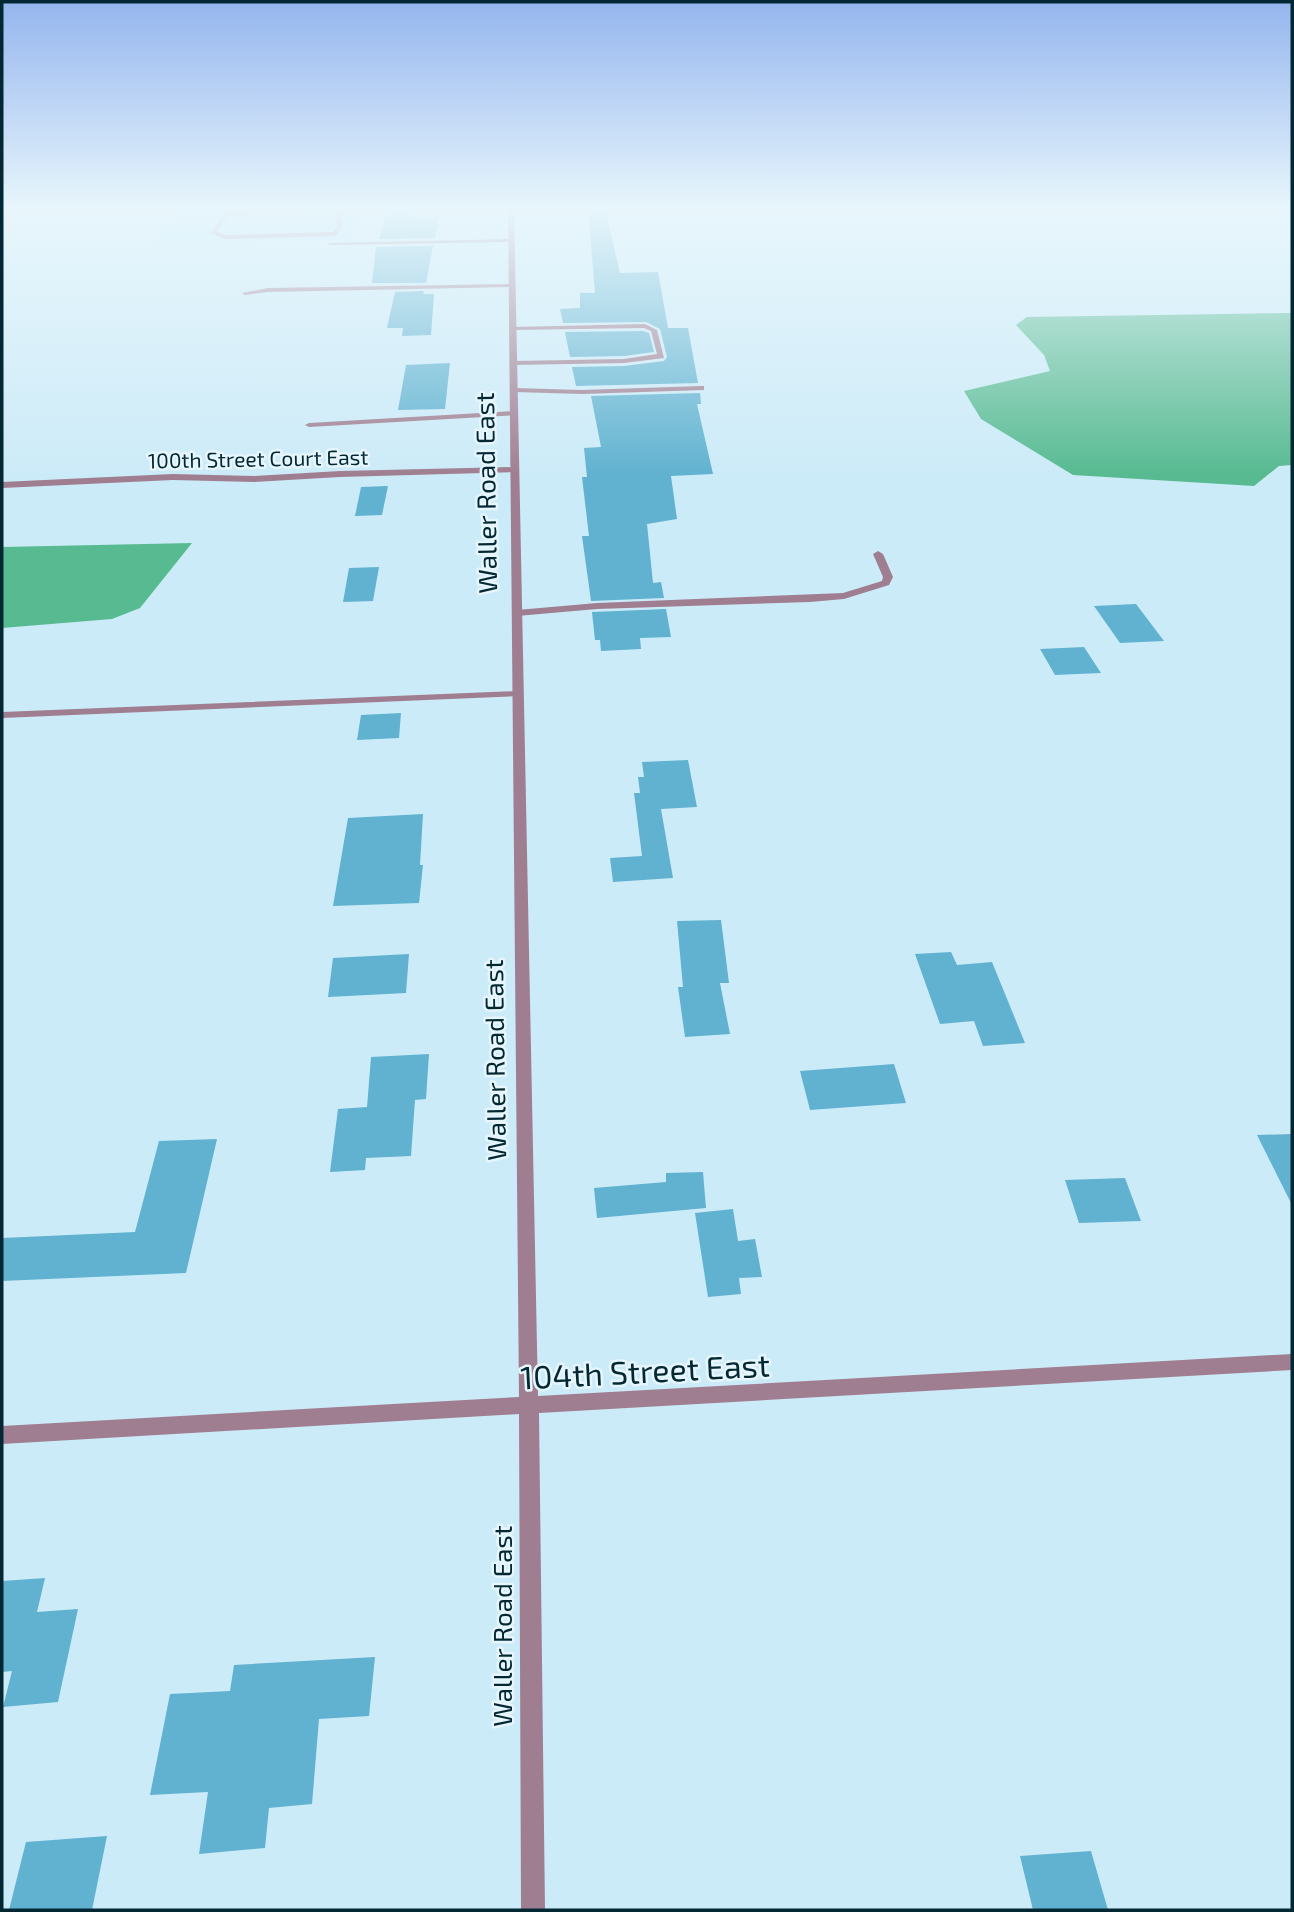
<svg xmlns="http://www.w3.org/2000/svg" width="1294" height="1912" viewBox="0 0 1294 1912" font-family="'Exo 2',sans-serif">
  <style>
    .built { fill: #b2e6fb }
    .forest { fill: #57ba91 }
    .building { fill: #60b2d0 }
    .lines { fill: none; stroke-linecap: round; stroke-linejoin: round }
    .service { fill: #a07e91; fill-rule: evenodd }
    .tertiary { fill: #a07e91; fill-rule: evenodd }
    .labels { text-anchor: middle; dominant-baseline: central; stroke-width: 5; stroke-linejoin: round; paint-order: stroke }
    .far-street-label { font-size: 21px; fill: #032834; stroke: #e6f6fc }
    .street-label { font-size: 26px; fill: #032834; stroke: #e6f6fc }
    .near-street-label { font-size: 32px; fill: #032834; stroke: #e6f6fc }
  </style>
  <rect width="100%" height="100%" fill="#ccebf8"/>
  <!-- built -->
  <path class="built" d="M180,208H363L353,239L156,242Z"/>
  <!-- forest -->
  <path class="forest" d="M1292,313V465L1279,466L1254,486L1073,475L981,419L964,391L1050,371L1044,355L1016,325L1027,317Z
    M192,543L140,608L112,619L2,628V547Z"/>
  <!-- building -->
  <path class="building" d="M588,208H605L620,273L658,272L668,328H688L698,383L576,386L572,367L624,366L664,361L667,357L660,329L646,322L563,323L560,309L580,308V293H595Z
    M388,210H414L412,218H439L435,238L379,239Z
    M433,246L426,283H372L376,247Z
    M424,291L423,294H434L431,335L402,336L403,328H387L395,292Z
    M643,331L649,333L654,352L624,356L570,357L565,332Z
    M450,363L445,409L398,410L406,365Z
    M700,393L701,404H697L713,474L671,476L677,519L647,524L653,583L661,582L664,598L591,601L582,536H589L582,477H587L584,448L601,447L591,396Z
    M388,486L382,515L355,516L361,487Z
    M379,567L373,601L343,602L349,568Z
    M1136,604L1164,641L1120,643L1094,606Z
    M666,609L671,637L640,638L641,649L601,651L600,640H595L592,612Z
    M1084,647L1101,673L1055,675L1040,649Z
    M401,713L399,738L357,740L361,715Z
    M688,760L697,807L661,809L673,878L613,882L610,858L642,856L634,793H640L638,777H644L642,762Z
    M423,814L420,865H423L419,903L333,906L348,818Z
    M721,920L729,983H720L730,1034L685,1037L678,987H683L677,921Z
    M951,952L957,965L992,962L1025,1043L983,1046L974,1021L940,1024L915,954Z
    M409,954L406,993L328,997L333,958Z
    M429,1054L426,1099L415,1100L411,1156L366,1158L365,1170L330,1172L338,1109L367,1107L371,1057Z
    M894,1064L906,1103L810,1110L800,1071Z
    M1292,1134V1205L1257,1135Z
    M217,1139L186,1273L2,1281V1238L135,1232L159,1141Z
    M703,1172L706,1208L597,1218L594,1188L666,1182V1173Z
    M1125,1178L1141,1221L1079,1223L1065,1180Z
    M733,1209L738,1241L755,1239L762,1277L739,1278L741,1294L708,1297L695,1213Z
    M45,1578L37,1612L78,1609L58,1702L3,1707L12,1671L2,1672V1581Z
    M375,1657L369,1716L319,1719L312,1804L269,1808L265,1848L199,1854L208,1792L150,1795L170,1694L230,1691L234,1665Z
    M107,1836L92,1910H9L26,1842Z
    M1091,1851L1108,1910H1033L1020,1856Z"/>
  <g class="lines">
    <!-- service -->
    <path class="service" d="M305,208H347L342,214L343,227L335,236L225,239L211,233L222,216L229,213ZM340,210L336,214L337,227L333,232L226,235L217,232L226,218L232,216Z
      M512,239L514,242L330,245L327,243Z
      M512,284L514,287L268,292L245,295L242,293L268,288Z
      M645,324L657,330L664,358L624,363L513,365L509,363L513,361L624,359L657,354L651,331L644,328L513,330L511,327Z
      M701,386H704V390L582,394L514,392L510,390L514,388L582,390Z
      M514,411H517V415L309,427L305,425L309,423Z
      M514,467L518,470L517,472L340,477L254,482L173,480L2,488V482L173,474L254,476L340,471Z
      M878,551L883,554L893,577L889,585L844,599L810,602L597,609L517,616L512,613L517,610L597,603L843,593L882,581L883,577L873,554Z
      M518,691L522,692V696L2,718V712Z"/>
    <!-- tertiary -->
    <path class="tertiary" d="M508,208H514L538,1396L1292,1354V1370L539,1413L545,1910H521L519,1414L2,1444V1426L519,1397Z"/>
  </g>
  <!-- sky -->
  <linearGradient id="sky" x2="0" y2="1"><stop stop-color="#94b5ee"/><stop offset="0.44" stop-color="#e8f6fc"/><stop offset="1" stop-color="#e8f6fc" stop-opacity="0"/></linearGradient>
  <rect width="1294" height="476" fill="url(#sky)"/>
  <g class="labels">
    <!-- far-street labels -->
    <g class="far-street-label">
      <text transform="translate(258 458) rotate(-1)">100th Street Court East</text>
    </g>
    <!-- street labels -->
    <g class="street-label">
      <text transform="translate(485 493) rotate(-91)">Waller Road East</text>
      <text transform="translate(494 1060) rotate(-91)">Waller Road East</text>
      <text transform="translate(501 1626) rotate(-90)">Waller Road East</text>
    </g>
    <!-- near-street labels -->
    <g class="near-street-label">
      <text transform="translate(645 1370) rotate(-3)">104th Street East</text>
    </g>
  </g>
  <!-- border -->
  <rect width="1294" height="1912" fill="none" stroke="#032834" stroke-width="7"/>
</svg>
